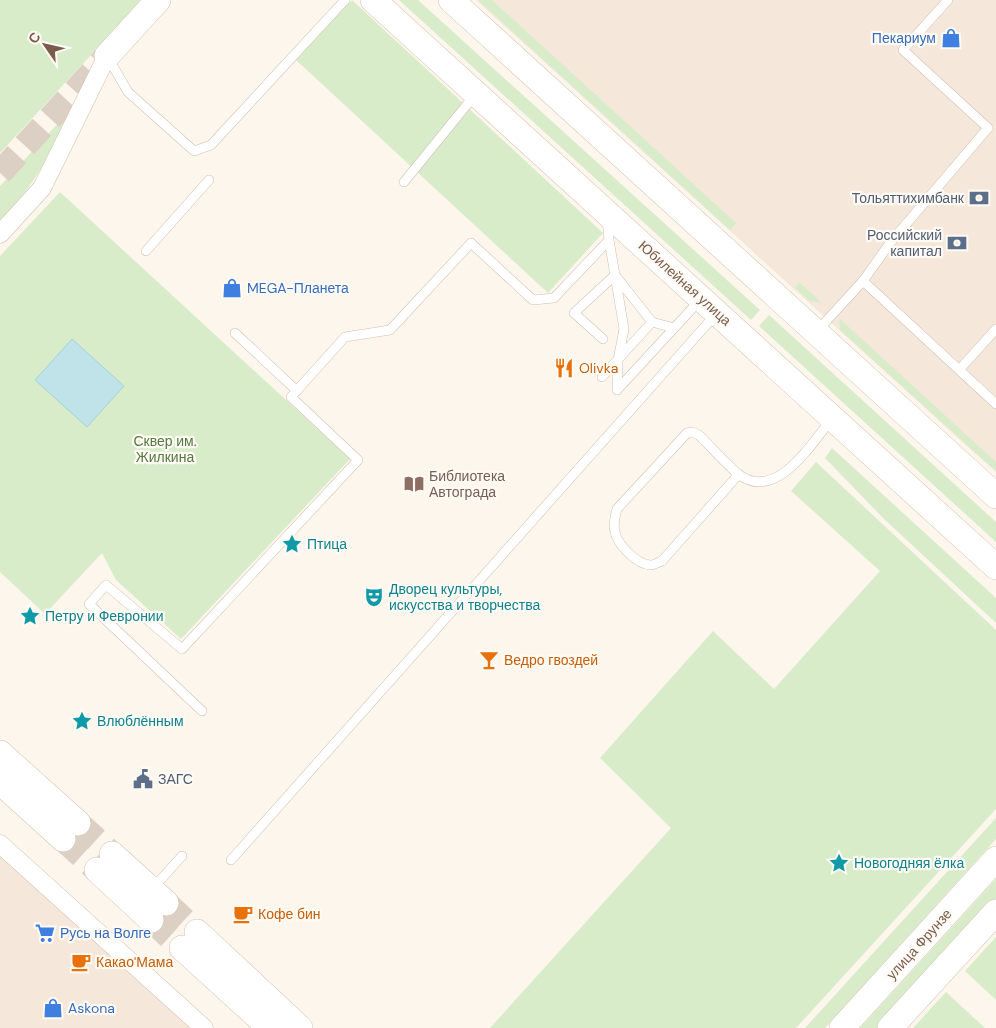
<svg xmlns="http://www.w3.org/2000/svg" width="996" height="1028" viewBox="0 0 996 1028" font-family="'DM Sans',sans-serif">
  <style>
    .residential { fill: #f5e8da }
    .green { fill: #d8ecc9 }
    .water { fill: #bfe3e8; stroke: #a5d3da }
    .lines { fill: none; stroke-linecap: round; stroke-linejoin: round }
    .secondary-tunnel { stroke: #dcd0c4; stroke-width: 25; stroke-dasharray: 25 12; stroke-linecap: butt }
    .lane-casing { stroke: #d1beb0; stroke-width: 10 }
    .street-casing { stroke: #d1beb0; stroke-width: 19 }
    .secondary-casing { stroke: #d6c0b0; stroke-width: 26 }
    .lane { stroke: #fff; stroke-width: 9 }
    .street { stroke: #fff; stroke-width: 18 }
    .secondary { stroke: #fff; stroke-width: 25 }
    .labels { text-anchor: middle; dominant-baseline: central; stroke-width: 4.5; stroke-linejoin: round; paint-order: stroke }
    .shop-label { font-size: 14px; fill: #366cbe; stroke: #fffaf3; text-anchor: start }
    .service-label { font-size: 14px; fill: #4e5e75; stroke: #fffaf3; text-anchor: end }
    .street-label { font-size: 14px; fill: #7a5c4d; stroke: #fffaf3 }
    .food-label { font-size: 14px; fill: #c56008; stroke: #fffaf3; text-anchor: start }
    .park-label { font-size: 14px; fill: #537a41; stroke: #fffaf3 }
    .education-label { font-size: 14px; fill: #785e54; stroke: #fffaf3; text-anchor: start }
    .culture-label { font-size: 14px; fill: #0d838f; stroke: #fffaf3; text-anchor: start }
  </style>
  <rect width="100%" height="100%" fill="#fdf6ec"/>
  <!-- residential -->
  <path class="residential" d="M476,0H996V472L970,449Z
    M0,837L210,1028H0Z"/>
  <!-- green -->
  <path class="green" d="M0,0H142L0,153Z
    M352,0L603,233L548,293L296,60Z
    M399,0H418L760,310L751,320Z
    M478,0H492L736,223L730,230Z
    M75,105C53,151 34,185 0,222V186Z
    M60,192L350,459L181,639L116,580L102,553L45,614L0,572V256Z
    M799,282L822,303L810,301L795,288Z
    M769,315L996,522V542L759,326Z
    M839,318L996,462V471L840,330Z
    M832,448L996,598V623L883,518L825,458Z
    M816,462L996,630V809L796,1028H490L671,828L600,758L713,631L774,689L880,571L791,491Z
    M996,818V839L825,1028H805Z
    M996,879V900L878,1028H860Z
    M996,937V1000L965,971Z
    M946,992L985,1028H913Z"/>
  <!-- water -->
  <path class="water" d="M72,339L124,386L87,427L35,380Z"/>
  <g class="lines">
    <!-- secondary-tunnel -->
    <path class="secondary-tunnel" d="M0,173L107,56
      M78,823L112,854
      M63,839L97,870
      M166,903L197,932
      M151,920L182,948"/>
    <defs>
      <path id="lane" d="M107,56L128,92L194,151L211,145L345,0
        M404,182L474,96
        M609,240L615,275L652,322L674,328
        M146,251L209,180
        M615,275L624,329L618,360L617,390
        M863,281L996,404
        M818,330L863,281L890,243L988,128L903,50L948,0
        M235,333L297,391
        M603,339L574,313L615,275
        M959,370L996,329
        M602,377L652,322
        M617,390L700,300
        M739,474L662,561C659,562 654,565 651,565C637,565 617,544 615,532C613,524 615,516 617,509L687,433L692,432L699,435C712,448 724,462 738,474C776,503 811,444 831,420
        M202,711L89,604L106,585L182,649L358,460L291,397L345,337L390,330L471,243L533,300L554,298L609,240L607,219
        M231,860L716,314
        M152,889L182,856"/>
      <path id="street" d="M0,234L42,188L107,56
        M0,844L204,1028"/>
      <path id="secondary" d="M373,0L996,567
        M451,0L996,496
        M107,56L158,0
        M0,753L78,823
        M0,782L63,839
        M112,854L166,903
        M97,870L151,920
        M197,932L300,1028
        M182,948L270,1028
        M842,1028L996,859
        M890,1028L996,912"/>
    </defs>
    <!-- lane casing -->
    <use href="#lane" class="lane-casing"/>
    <!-- street casing -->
    <use href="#street" class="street-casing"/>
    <!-- secondary casing -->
    <use href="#secondary" class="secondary-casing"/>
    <!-- lane -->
    <use href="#lane" class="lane"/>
    <!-- street -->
    <use href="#street" class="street"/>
    <!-- secondary -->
    <use href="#secondary" class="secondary"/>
  </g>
  <!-- icons -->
  <defs>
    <symbol id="shop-bare" viewBox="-9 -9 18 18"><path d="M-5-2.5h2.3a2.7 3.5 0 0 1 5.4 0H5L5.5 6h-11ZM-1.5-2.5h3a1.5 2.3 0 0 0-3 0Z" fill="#3f7fe0" stroke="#fffaf3" stroke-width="2.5" paint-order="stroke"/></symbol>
    <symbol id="bank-bare" viewBox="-9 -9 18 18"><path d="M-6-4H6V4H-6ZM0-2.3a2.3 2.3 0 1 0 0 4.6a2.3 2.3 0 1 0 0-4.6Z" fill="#5c6f8a" stroke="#fffaf3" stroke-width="2.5" paint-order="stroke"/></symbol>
    <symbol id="restaurant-bare" viewBox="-9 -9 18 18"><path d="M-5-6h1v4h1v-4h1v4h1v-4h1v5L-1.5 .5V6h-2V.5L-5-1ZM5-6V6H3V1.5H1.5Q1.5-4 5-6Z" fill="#e8710a" stroke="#fffaf3" stroke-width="2.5" paint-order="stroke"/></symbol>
    <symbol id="library-bare" viewBox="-9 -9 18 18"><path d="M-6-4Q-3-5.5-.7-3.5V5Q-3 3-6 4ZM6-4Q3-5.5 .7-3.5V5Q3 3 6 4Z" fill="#8d6e63" stroke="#fffaf3" stroke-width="2.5" paint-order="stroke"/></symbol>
    <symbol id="sight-bare" viewBox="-9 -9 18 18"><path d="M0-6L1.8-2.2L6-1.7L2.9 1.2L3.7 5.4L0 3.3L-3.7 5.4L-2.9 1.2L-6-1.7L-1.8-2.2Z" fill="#0f9aa8" stroke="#fffaf3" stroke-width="2.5" paint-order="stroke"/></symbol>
    <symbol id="theatre-bare" viewBox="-9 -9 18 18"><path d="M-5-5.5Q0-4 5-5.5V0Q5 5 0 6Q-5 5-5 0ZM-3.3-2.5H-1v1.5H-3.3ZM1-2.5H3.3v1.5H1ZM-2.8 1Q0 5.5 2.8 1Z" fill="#0f9aa8" stroke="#fffaf3" stroke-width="2.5" paint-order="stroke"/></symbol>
    <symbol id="bar-bare" viewBox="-9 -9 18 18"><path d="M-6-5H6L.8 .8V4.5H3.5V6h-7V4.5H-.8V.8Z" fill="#e8710a" stroke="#fffaf3" stroke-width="2.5" paint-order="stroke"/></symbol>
    <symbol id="civic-bare" viewBox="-9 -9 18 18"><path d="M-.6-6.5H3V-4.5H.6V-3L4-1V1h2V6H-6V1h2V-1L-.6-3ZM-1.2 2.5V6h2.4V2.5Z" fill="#5c6f8a" stroke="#fffaf3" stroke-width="2.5" paint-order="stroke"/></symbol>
    <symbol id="cafe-bare" viewBox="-9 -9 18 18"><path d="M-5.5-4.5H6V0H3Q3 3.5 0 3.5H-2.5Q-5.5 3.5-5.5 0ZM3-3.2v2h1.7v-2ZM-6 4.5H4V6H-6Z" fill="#e8710a" stroke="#fffaf3" stroke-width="2.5" paint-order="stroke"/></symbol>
    <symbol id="supermarket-bare" viewBox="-9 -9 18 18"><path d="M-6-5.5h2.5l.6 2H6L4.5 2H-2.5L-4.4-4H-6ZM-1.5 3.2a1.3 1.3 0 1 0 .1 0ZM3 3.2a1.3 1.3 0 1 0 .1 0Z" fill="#3f7fe0" stroke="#fffaf3" stroke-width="2.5" paint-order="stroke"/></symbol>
  </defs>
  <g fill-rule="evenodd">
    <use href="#shop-bare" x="937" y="24" width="28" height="28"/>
    <use href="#bank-bare" x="965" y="184" width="28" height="28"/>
    <use href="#bank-bare" x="943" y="229" width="28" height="28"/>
    <use href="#shop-bare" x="218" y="274" width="28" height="28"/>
    <use href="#restaurant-bare" x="550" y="354" width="28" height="28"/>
    <use href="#library-bare" x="400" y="470" width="28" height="28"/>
    <use href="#sight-bare" x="278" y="530" width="28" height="28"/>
    <use href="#theatre-bare" x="360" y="583" width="28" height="28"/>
    <use href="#sight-bare" x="16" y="602" width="28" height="28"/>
    <use href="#bar-bare" x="475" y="646" width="28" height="28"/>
    <use href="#sight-bare" x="68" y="707" width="28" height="28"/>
    <use href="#civic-bare" x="129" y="765" width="28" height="28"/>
    <use href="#sight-bare" x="825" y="849" width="28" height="28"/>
    <use href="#cafe-bare" x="229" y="900" width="28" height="28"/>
    <use href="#supermarket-bare" x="31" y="919" width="28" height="28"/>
    <use href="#cafe-bare" x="67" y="948" width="28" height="28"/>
    <use href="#shop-bare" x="39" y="994" width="28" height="28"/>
  </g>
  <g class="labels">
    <!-- shop labels -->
    <g class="shop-label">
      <text x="936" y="38" text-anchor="end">Пекариум</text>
      <text x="247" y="288">MEGA-Планета</text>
      <text x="60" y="933">Русь на Волге</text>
      <text x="68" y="1008">Askona</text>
    </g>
    <!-- service labels -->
    <g class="service-label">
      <text x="964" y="198">Тольяттихимбанк</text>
      <text x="942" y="235">Российский<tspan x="942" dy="16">капитал</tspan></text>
      <text x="158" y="779" text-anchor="start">ЗАГС</text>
    </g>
    <!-- street labels -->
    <g class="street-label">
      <text transform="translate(685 283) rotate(42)">Юбилейная улица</text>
      <text transform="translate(919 944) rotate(-48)">улица Фрунзе</text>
    </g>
    <!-- food labels -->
    <g class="food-label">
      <text x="579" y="368">Olivka</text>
      <text x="504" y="660">Ведро гвоздей</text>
      <text x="258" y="914">Кофе бин</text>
      <text x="96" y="962">Какао'Мама</text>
    </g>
    <!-- park labels -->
    <g class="park-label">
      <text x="165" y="441">Сквер им.<tspan x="165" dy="16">Жилкина</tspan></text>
    </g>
    <!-- education labels -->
    <g class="education-label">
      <text x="429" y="476">Библиотека<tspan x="429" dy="16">Автограда</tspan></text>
    </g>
    <!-- culture labels -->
    <g class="culture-label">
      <text x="307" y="544">Птица</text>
      <text x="389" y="589">Дворец культуры,<tspan x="389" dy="16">искусства и творчества</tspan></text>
      <text x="45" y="616">Петру и Февронии</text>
      <text x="97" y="721">Влюблённым</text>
      <text x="854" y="863">Новогодняя ёлка</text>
    </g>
  </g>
  <!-- north arrow -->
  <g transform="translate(45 45) rotate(304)" stroke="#fffaf3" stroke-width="4" paint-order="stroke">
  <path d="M0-4L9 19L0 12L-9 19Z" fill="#7a5c4d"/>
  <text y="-8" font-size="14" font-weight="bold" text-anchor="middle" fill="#7a5c4d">С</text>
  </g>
</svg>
